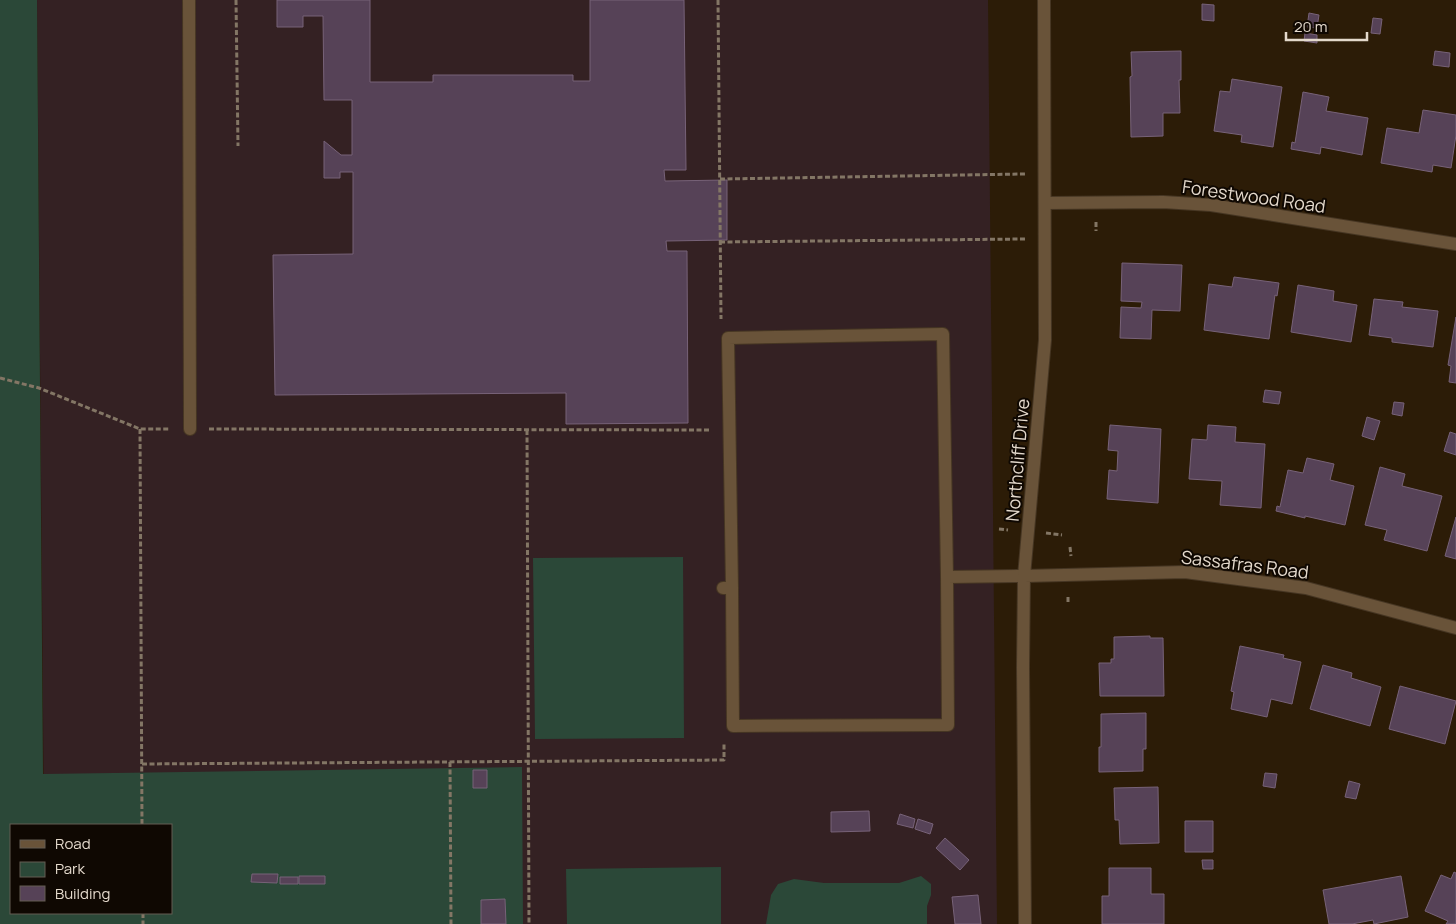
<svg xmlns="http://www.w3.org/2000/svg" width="1456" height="924" viewBox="0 0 1456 924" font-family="Manrope,sans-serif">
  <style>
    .education { fill: #342123 }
    .green { fill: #2b4838; fill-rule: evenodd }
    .building { fill: #564257; stroke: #776278 }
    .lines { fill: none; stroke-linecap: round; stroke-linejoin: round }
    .lane-casing { stroke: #463623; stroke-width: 14 }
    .street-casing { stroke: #463623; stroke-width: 14 }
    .path { stroke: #837665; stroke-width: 3; stroke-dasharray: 5 2.5; stroke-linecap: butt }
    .lane { stroke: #695339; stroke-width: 12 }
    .street { stroke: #695339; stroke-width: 12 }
    .labels { text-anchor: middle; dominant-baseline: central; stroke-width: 4; stroke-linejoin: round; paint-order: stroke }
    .street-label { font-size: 18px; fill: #e4d9cc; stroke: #0f0802 }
  </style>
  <rect width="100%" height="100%" fill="#2c1c07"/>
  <!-- education -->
  <path class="education" d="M37,0H988L997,924H45L171,913V825H44Z"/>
  <!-- green -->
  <path class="green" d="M0,0H37L43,774L522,767L523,924H0ZM11,825H171V913H11Z
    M683,557L684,738L535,739L533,558Z
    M721,867V924H567L566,869Z
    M921,876L931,884V895L927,906V924H766L771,895L778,884L794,879L824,883H899Z"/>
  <!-- building -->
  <path class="building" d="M277,0H370V82H433V75H573V81H590V0H684L686,170H664L665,181L727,180V240L666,241L667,251H687L688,423L566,424V393L275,395L273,255L353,254V172H340V178H324V141L341,155H352V100H324L323,16H303V27H277Z
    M1202,4L1214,5V21L1202,20Z
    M1309,13L1319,15L1317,28L1307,27Z
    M1373,18L1382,19L1380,34L1371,33Z
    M1305,33L1317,35V43L1304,41Z
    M1181,51V80H1179L1180,113H1163V136L1131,137L1130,77L1132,76L1131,52Z
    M1435,51L1450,53L1449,67L1433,65Z
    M1232,79L1282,87L1273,147L1241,142L1242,135L1214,131L1220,91L1230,92Z
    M1303,92L1329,97L1326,111L1368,118L1362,155L1321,147L1320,154L1291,149L1292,142L1295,143Z
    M1423,110L1456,115V135L1451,168L1433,165L1432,172L1381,163L1387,128L1419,133Z
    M1122,263L1182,265L1180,311L1152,310L1151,339L1120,338L1121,307L1141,308L1142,302L1121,301Z
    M1234,277L1279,283L1277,296L1275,295L1269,339L1204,330L1209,284L1232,287Z
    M1298,285L1334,291L1333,301L1357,305L1351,342L1291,332Z
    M1374,299L1403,302L1402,307L1438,311L1433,347L1392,342V338L1369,335Z
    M1456,317V383L1449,382L1451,366L1448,365Z
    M1265,390L1281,392L1279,404L1263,402Z
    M1394,402L1404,403L1402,416L1392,414Z
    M1367,417L1380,421L1374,440L1362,436Z
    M1110,425L1161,429L1158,503L1107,499L1109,470L1117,471L1118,451L1108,450Z
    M1208,425L1236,427L1235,442L1265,444L1261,508L1220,505L1222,481L1189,479L1192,439L1207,440Z
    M1450,432L1456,434V455L1444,451Z
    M1307,458L1334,464L1330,480L1354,486L1345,525L1305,516V518L1276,511L1277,506L1280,507L1288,470L1303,473Z
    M1380,467L1405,474L1402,486L1442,496L1427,551L1384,540L1387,530L1365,525Z
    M1456,517V559L1445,556Z
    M1150,636V638H1163L1164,696H1100L1099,663H1111V659H1114V637Z
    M1240,646L1284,655L1283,658L1301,662L1292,704L1271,699L1267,717L1231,709L1234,692L1231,691Z
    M1323,665L1352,673L1351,678L1381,687L1370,726L1310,709Z
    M1400,686L1456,701L1445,744L1389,729Z
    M1146,713V749H1143V771L1099,772V747H1101V714Z
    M473,770H487V788H473Z
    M1265,773L1277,774L1275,788L1263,786Z
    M1349,781L1360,784L1356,799L1345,797Z
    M1158,787L1159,843L1120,844L1119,820H1115L1114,788Z
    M869,811L870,831L831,832V812Z
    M900,814L915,819L913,828L897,824Z
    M918,819L933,824L930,834L915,829Z
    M1185,821H1213V852H1185Z
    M945,838L969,860L960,870L936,848Z
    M1202,860H1213V869H1203Z
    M1109,868H1151V894H1164V924H1102V896H1109Z
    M1454,872L1456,873V924H1446L1448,921L1425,911L1441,875L1451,879Z
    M252,874H278L277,883L251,882Z
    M299,876H325V884H299Z
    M1401,876L1408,917L1374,924L1373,920L1352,924H1329L1323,890Z
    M280,877H298V884H280Z
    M978,895L981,924H955L952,897Z
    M505,899L506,924H481V900Z"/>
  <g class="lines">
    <defs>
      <path id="lane" d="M189,0L190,429
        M723,588H732L728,338L943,334L947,577L1024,576
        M732,588L733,726L948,725L947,577"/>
      <path id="street" d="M1046,203L1163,202L1211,205L1456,244
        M1024,576L1185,572L1306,588L1456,628
        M1025,924L1023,667L1024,576L1045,340L1044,0"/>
    </defs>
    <!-- lane casing -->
    <use href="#lane" class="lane-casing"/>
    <!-- street casing -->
    <use href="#street" class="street-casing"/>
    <!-- path -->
    <path class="path" d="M236,0L238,146
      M718,0L721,319
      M720,179L1025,174
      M1096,222V231
      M720,242L1025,239
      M0,378L39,388L140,429H170
      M140,429L142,825
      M209,429L710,430
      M527,430L529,924
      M999,529L1008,530
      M1046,533L1062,535
      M1070,547L1071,556
      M1068,602V595
      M450,762L451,924
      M142,764L724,760V743
      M143,913V924"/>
    <!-- lane -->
    <use href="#lane" class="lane"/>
    <!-- street -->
    <use href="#street" class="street"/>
  </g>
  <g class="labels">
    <!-- street labels -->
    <g class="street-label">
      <text transform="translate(1254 196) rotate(8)">Forestwood Road</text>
      <text transform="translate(1017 460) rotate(-85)">Northcliff Drive</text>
      <text transform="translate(1245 564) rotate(7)">Sassafras Road</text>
    </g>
  </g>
  <!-- legend -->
  <rect x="10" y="824" width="162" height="90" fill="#0f0802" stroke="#645c53"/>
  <rect x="20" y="840" width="25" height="8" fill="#695339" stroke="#645c53"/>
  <text x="55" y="849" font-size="15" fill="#e4d9cc">Road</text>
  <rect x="20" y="862" width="25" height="15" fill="#2b4838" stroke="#645c53"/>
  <text x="55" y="874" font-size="15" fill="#e4d9cc">Park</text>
  <rect x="20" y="886" width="25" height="15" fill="#564257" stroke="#645c53"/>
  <text x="55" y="899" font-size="15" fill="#e4d9cc">Building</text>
  <!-- scale -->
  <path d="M1286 32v8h81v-8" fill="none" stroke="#e4d9cc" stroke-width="2.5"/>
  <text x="1294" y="32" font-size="15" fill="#e4d9cc" stroke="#0f0802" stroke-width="4" paint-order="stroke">20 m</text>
</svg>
